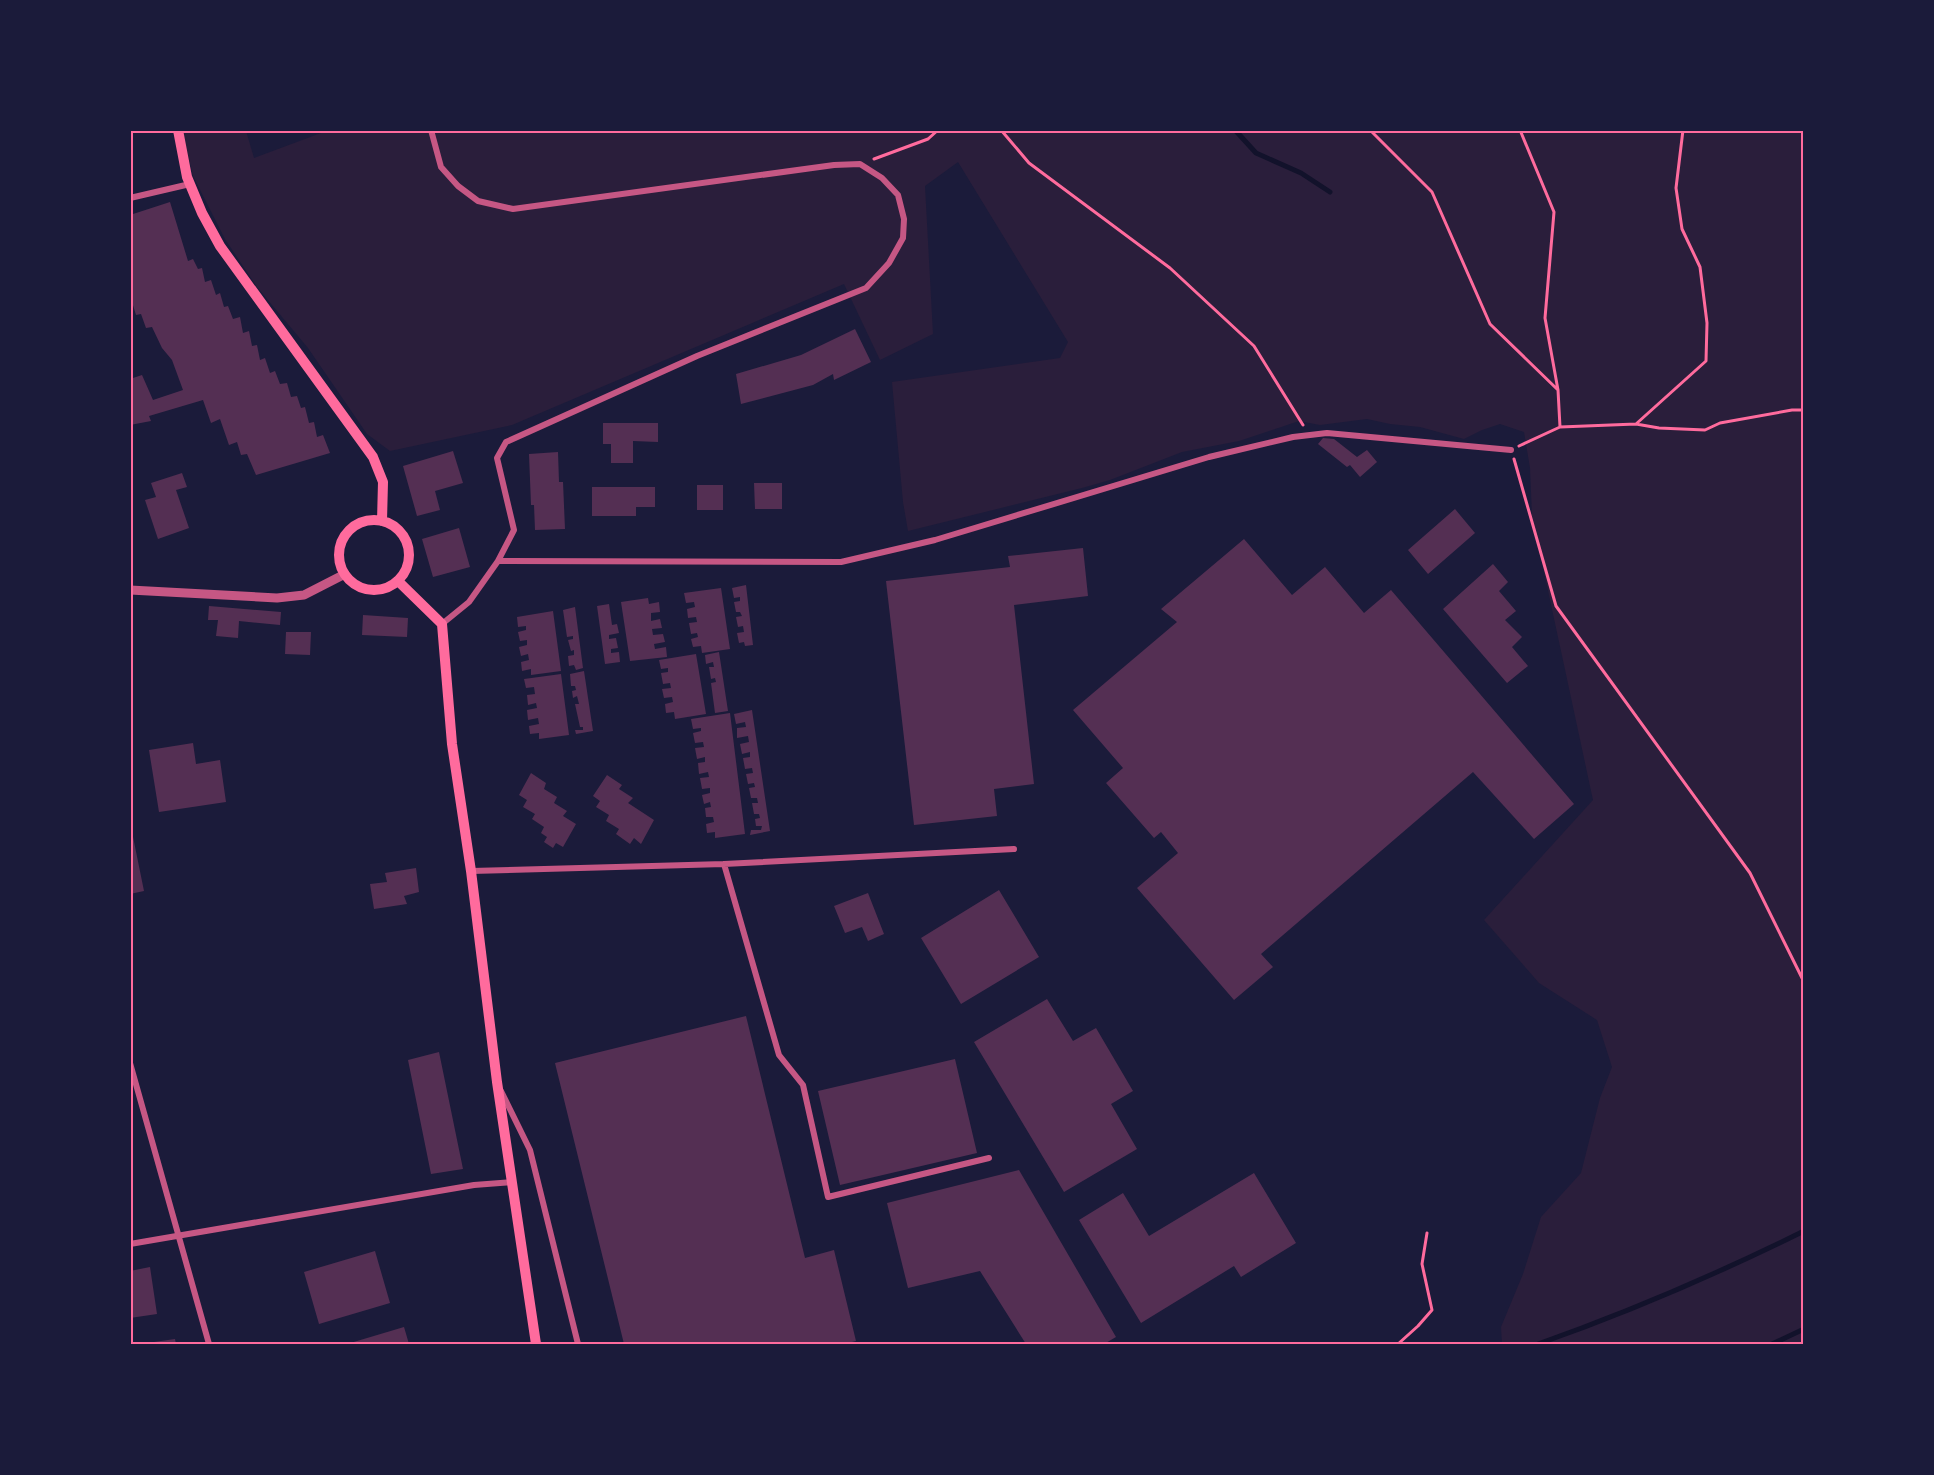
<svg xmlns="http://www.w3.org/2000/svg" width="1934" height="1475" viewBox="0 0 1934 1475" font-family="Manrope,sans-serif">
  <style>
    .green { fill: #2a1e3b }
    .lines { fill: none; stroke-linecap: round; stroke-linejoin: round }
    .stream { stroke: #12122b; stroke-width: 5 }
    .building { fill: #542f53 }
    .path { stroke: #ff6b9d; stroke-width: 3 }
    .minor { stroke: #c65784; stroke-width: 6 }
    .tertiary { stroke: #c65784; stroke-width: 9 }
    .secondary { stroke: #ff6b9d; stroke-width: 10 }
    .neatline { fill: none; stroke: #ff6b9d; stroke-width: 2 }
  </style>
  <rect width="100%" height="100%" fill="#1b1b3a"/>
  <!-- green -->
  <path class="green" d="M329,130L1803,131V1344H1502L1501,1327L1523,1274L1541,1217L1581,1173L1600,1098L1612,1067L1597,1020L1539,983L1484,920L1593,800L1532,516L1530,468L1524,432L1500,424L1482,430L1464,439L1420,427L1390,424L1367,419L1320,425L1299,421L1239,441L1182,452L1110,480L1082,488L908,531L903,502L892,382L1060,358L1068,342L958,162L925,186L933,334L880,360L844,284L512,425L390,451L367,434L308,348L257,287L225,239L193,176L183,134V131H246L254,158Z"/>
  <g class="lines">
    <!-- stream -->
    <path class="stream" d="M1235,130L1256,153L1301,173L1330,192
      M1538,1344C1629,1312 1717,1274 1804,1231
      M1772,1344L1804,1329"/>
  </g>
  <!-- building -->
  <path class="building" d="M170,202L188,261L193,259L198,269L202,268L205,282L211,280L216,295L220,293L224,307L228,306L233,319L240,317L243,333L249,331L252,346L257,345L260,360L265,358L270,373L275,371L280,384L287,383L291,397L297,396L301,408L305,407L309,423L314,422L317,437L323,435L330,453L256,475L247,454L241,455L237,442L229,445L220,419L211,423L203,400L149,416L151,421L130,425V372L133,378L142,375L153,400L183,390L172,360L162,348L152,327L146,328L141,314L136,315L132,302H130V215Z
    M855,329L871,362L834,380L833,374L813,385L741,404L736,374L801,355Z
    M603,423H658V442L633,441V463H611V444H603Z
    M1323,438L1334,439L1357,457L1367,450L1377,462L1360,477L1350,465L1347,467L1318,444Z
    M453,451L463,483L435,491L440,510L417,516L403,466Z
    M558,452L559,482H563L565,529L535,530L534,505H531L529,454Z
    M182,473L187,487L176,490L189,528L158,539L145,500L156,497L151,483Z
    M754,483H782V509H755Z
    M697,485H723V510H697Z
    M592,487H655V507H636V516H592Z
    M1455,509L1475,533L1428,574L1408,550Z
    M459,528L470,567L433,577L422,539Z
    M1244,539L1292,595L1325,567L1364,613L1391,590L1574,804L1534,839L1473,772L1261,954L1273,967L1234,1000L1137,888L1178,853L1161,832L1154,838L1106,783L1123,768L1073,710L1177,622L1161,609Z
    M1083,548L1088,596L1014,605L1034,784L994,789L997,816L914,825L886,581L1010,567L1008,556Z
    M1493,564L1508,582L1499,591L1516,611L1505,620L1522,637L1512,647L1528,666L1507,683L1443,609Z
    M746,585L753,645L745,646L744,642L739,643L737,633L744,632L743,626L738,627L736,617L742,616L740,612H736L734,602L740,601V597L734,598L732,588Z
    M721,588L730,649L702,653L701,646L693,647L691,639L698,637L697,633L691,634L689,623L697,622L696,617L688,618L687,609L695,607L694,602L686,603L684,593Z
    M648,598L649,604L659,602L660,612L651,613V621L660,619L662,628L652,629L653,635L663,634L665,642L654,644L655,649L666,647L667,657L630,661L621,602Z
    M609,604L612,625L617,624L619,633L609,635V639L616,638L618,648L611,649V653L619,652L620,662L605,664L597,606Z
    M209,606L281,612L280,625L239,621L238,638L216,636L218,620H208Z
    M575,607L583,668L576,670L574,665L569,666L568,656L574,655V650L571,651L568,640L573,639V636L567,637L563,610Z
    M553,611L561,671L531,675V669L522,671L521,662L529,660L528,654L521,656L519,647L527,645V640L520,641L518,632L526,630V626L518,627L517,617Z
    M363,615L408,618L407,637L362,635Z
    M286,632H311L310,655L285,654Z
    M719,652L728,711L715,713L711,683L716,682L715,678L711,679L709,667H714L713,662L706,664L705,655Z
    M696,654L706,714L675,719L674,712L666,713L665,704L673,702L672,697L664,698L662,689L671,688L670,683L663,684L661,673L668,672V668L661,669L659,660Z
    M584,671L593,731L576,734L575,730H583V727H580L575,704H579L577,696L573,698L572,691L576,690L575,686H571L570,674Z
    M561,674L569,735L539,739V733L530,734L529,726L539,724L538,718L528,720L527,710L537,708L536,703L528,705L527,695L535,694L534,687L526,688L524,679Z
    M752,710L770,831L750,835L751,830H761L762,826H756L755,819L760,818L759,814H754L752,803H758L757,798H751L749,788L755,787L754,783L748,784L746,774L753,773L752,768L745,769L743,758L750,757V752L742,754L740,744L749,742L748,736L737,738V728L746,727L745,722L736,724L734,714Z
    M730,713L745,834L715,838V832L707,833L706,824L714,822L713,817H706L705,808L711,807L710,802L704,804L702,795L710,793V788L702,789L700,778L709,777L708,772L699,774L698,763L705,762V757L697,759L695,748L704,747L703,742L695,743L693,733L701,731V728L693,729L691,719Z
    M193,743L196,764L220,760L226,802L159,812L149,750Z
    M531,773L546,783L544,789L557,797L554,803L567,811L563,816L576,824L563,847L556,843L553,848L544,842L547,837L541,833L544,827L532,819L535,814L523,807L527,800L519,795Z
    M607,775L622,785L619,789L633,798L628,803L654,820L641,844L634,838L630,844L616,834L619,829L606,821L609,815L596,807L600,801L593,796Z
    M130,822L144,891L130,894Z
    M416,868L419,892L404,896L407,904L374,909L370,884L387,882L385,873Z
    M999,890L1039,957L961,1004L921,938Z
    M868,893L884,934L868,941L862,927L845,933L834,906Z
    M1047,999L1073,1041L1096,1028L1133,1091L1111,1104L1137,1149L1064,1192L974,1042Z
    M746,1016L805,1258L834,1250L856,1341L844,1344H624L555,1063Z
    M439,1052L463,1169L431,1174L408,1060Z
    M955,1059L977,1153L840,1185L818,1091Z
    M1019,1170L1116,1337L1104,1344H1026L980,1271L908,1288L887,1203Z
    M1254,1173L1296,1243L1241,1277L1234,1266L1141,1323L1079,1220L1123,1193L1149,1236Z
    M375,1251L390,1303L319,1324L304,1272Z
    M150,1267L157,1314L130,1318V1271Z
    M404,1327L409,1344H347Z
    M175,1339L176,1344H148L147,1343Z"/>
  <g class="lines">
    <!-- path -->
    <path class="path" d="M1001,130L1029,163L1170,268L1254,346L1303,425
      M1370,130L1432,192L1490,324L1558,390
      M1520,130L1554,212L1545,318L1558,390L1560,427
      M874,159L928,139L938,130
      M1636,424L1706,361L1707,323L1700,267L1682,229L1676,188L1683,130
      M1519,446L1560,427L1636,424L1659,428L1705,430L1720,423L1792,410H1804
      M1514,459L1556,606L1750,873L1804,982
      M1398,1344L1418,1326L1432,1310L1422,1264L1427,1233"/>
    <!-- minor -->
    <path class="minor" d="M431,130L441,167L458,186L478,201L513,209L834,165L860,164L882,178L898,195L904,219L903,238L889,263L866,288L697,356L506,442L497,458L514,530L498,561L469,602L442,624
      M130,198L190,184
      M498,561L841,562L935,540L1209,457L1293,437L1327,433L1511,450
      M724,864L779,1055L803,1085L828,1197L989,1158
      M471,871L724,864L1014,849
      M130,1063L209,1344
      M501,1091L530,1150L578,1344
      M130,1244L474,1185L512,1182"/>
    <!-- tertiary -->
    <path class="tertiary" d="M130,590L277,598L304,595L345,574"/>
    <!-- secondary -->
    <path class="secondary" d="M178,130L187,177L202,213L220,246L373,457L383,482L382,521
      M339 555a35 35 0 1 1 70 0a35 35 0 1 1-70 0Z
      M398,581L442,624L452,744L471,871L497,1082L536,1344"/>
  </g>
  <!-- border -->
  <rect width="1934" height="1475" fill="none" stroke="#1b1b3a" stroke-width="264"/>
  <rect x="132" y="132" width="1670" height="1211" class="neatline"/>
</svg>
